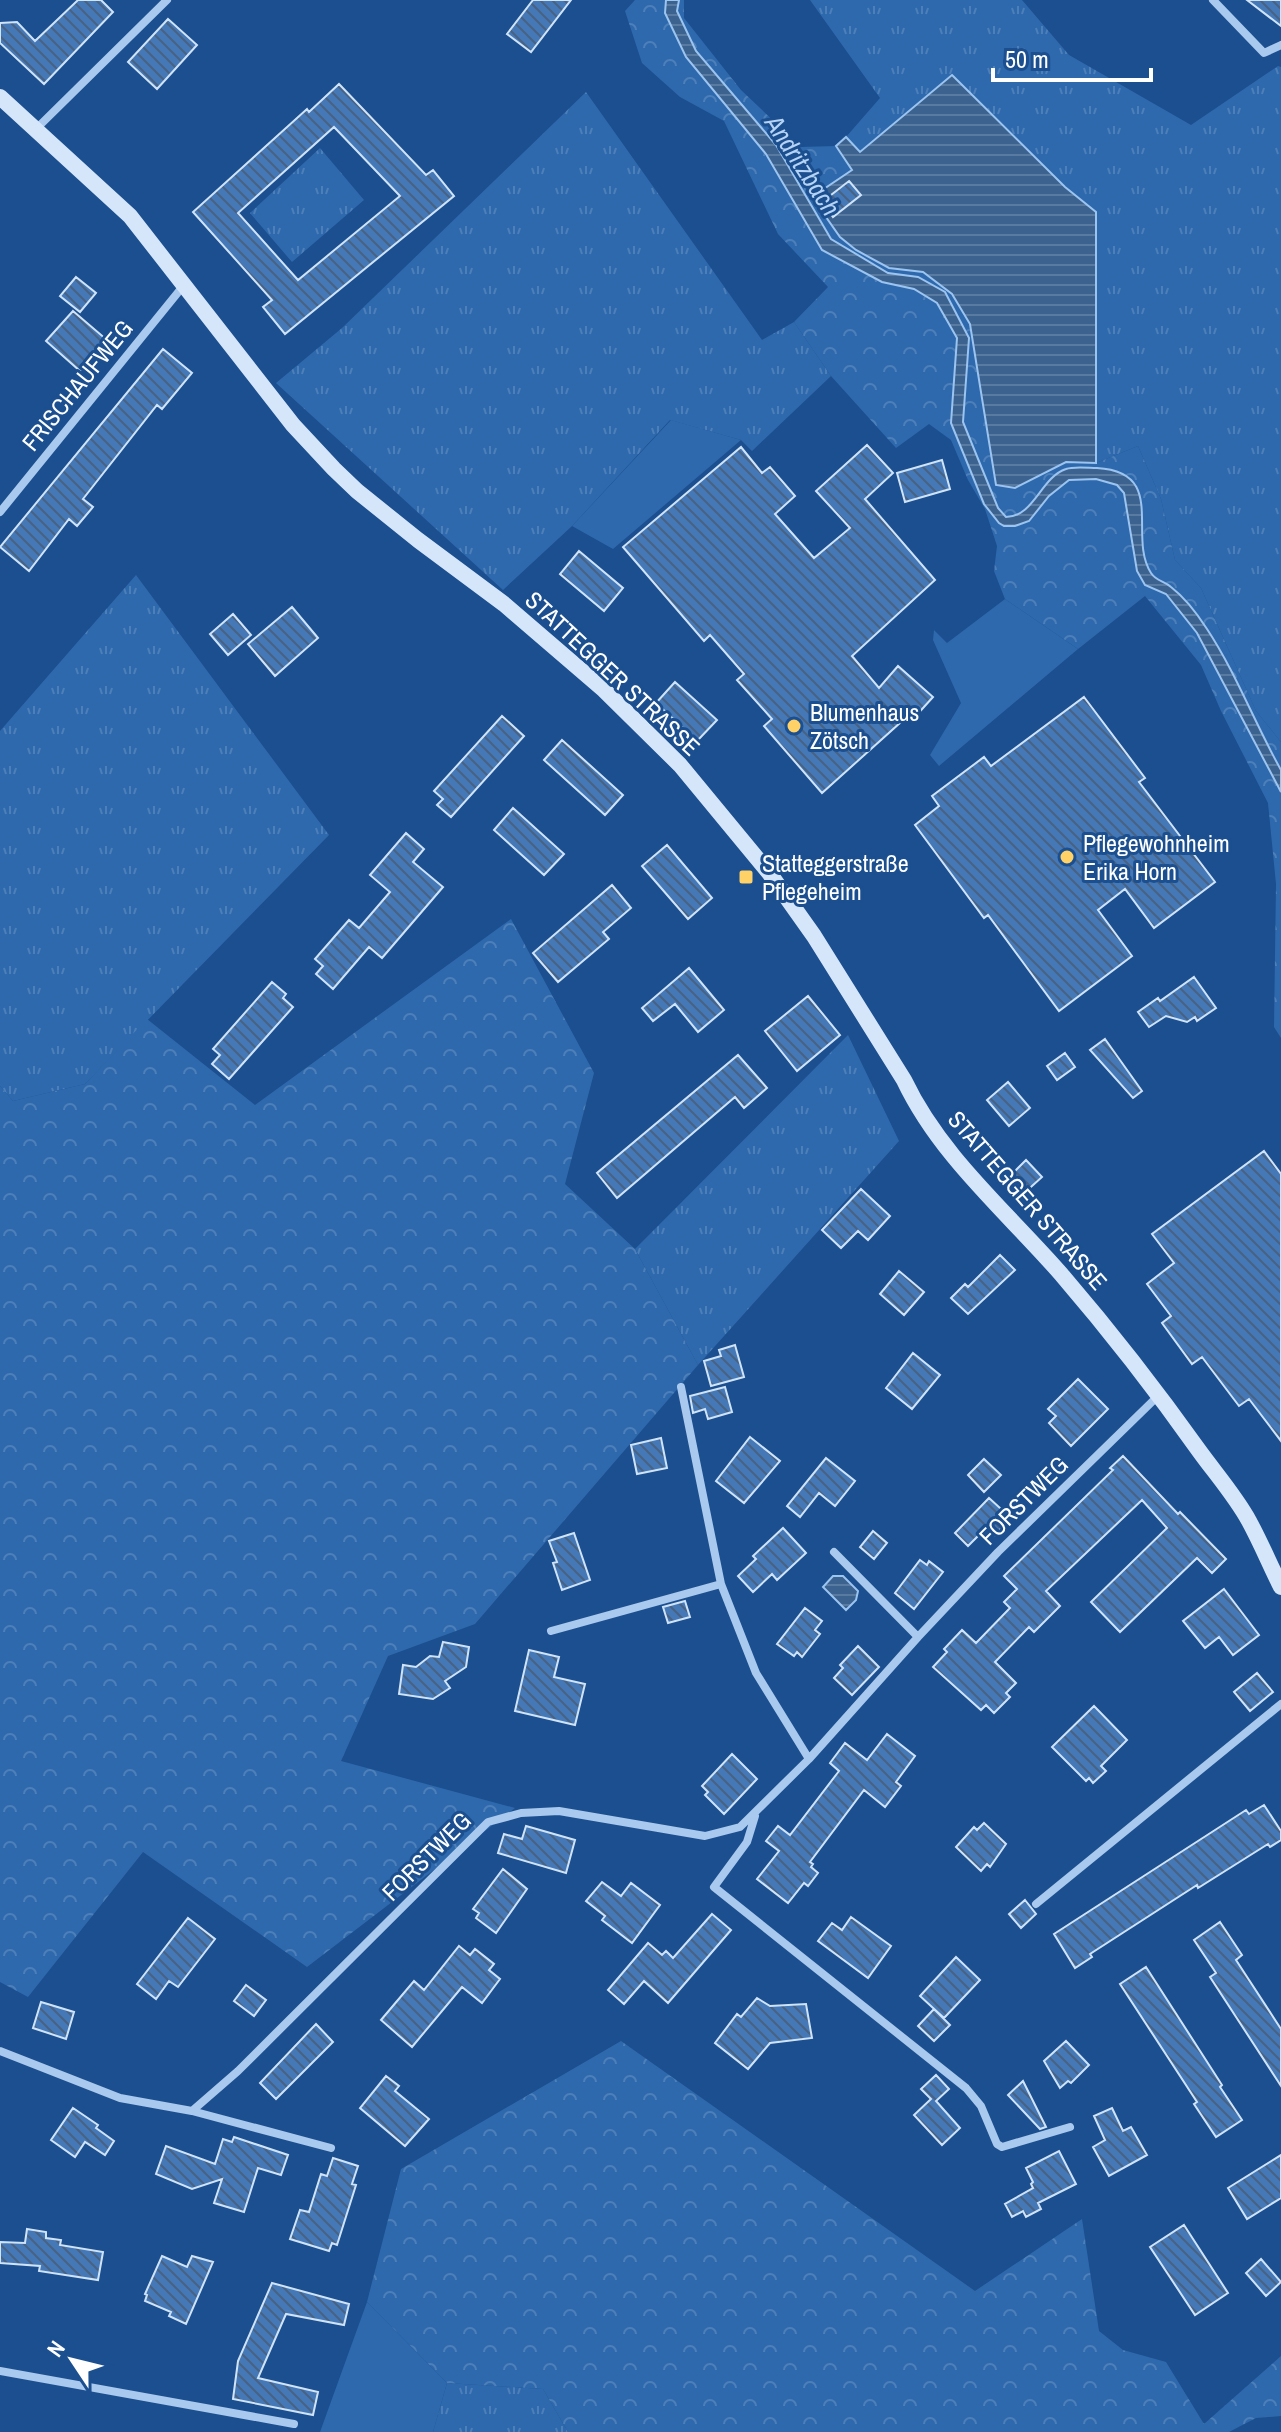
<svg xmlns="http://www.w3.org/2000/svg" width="1281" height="2432" viewBox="0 0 1281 2432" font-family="'Archivo Narrow',sans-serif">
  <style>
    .grass { fill: url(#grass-tufts) }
    .forest { fill: url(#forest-crowns) }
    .garden { fill: #2e69ad }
    .water { fill: url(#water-rules); stroke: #9cc4f0; stroke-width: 2 }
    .building { fill: url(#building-back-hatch); stroke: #cfe3fa; stroke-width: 2; fill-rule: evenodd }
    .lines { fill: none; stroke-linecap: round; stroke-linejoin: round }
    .street { stroke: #a9c9ee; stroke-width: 8 }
    .secondary { stroke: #d6e6fa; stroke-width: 16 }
    .poi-dot { fill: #ffd166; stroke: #1b4f8f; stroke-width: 3 }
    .labels { text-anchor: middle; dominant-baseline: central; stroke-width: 6; stroke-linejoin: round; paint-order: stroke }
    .street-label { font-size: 24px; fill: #fff; stroke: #1b4f8f }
    .poi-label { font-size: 24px; fill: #fff; stroke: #1b4f8f; text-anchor: start }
    .water-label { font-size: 26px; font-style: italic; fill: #b5d3f5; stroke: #1b4f8f }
  </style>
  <defs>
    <pattern id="grass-tufts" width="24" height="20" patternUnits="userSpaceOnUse" patternTransform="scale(2)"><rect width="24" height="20" fill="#2e69ad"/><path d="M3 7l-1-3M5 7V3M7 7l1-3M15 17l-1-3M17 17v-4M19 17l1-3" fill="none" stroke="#4d80b9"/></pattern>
    <pattern id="forest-crowns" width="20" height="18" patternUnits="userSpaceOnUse" patternTransform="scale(2)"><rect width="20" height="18" fill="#2e69ad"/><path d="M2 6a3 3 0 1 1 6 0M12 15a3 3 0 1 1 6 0" fill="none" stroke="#4d80b9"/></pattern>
    <pattern id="water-rules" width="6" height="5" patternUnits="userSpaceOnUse" patternTransform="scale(2)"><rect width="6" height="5" fill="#3c6290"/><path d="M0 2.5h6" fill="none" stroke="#597aa1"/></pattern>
    <pattern id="building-back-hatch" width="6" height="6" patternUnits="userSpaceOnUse" patternTransform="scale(2)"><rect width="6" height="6" fill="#4478b7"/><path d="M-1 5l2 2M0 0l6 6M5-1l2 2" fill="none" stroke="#486282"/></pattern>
  </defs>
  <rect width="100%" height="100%" fill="#1b4f8f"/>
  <!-- grass -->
  <path class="grass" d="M810,0H1022L1069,55L1191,125L1278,66L1281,67V742L1256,711L1201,588L1175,560L1161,499L1138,446L1096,463V212L1065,187L860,152L846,137L880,98Z
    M586,92L762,340L794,322L831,376L752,451L741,440L670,420L572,526L503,590L276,383L342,328Z
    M320,148L364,200L292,262L250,213Z
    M136,575L329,835L85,1084L13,1101L0,1086V731Z
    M848,1035L899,1141L698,1365L635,1249Z
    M447,2383L543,2389L568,2432H433Z"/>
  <!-- forest -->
  <path class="forest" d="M635,0H684V18L741,90L801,147L836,146L852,170L812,197L889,268L922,272L952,294L970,324L996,485L1015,488L1066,462L1096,463L1138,446L1161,499L1175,560L1201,588L1256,711L1281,742V1038L1274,1027L1276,884L1268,803L1221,711L1201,665L1145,596L1078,649L1005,599L994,571L997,546L985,509L968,480L951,440L929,424L896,448L831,376L794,322L828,287L778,234L724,121L680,97L642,63L625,11Z
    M511,919L594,1073L565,1184L635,1249L698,1365L475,1624L388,1656L341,1761L515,1808L307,1967L143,1852L28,1997L0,1982V1086L13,1101L85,1084L147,1019L255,1105Z
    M621,2041L975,2291L1082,2219L1099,2331L1123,2350L1166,2362L1204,2424L1281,2356V2416L1256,2418L1229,2432H568L543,2389L447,2383L367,2302L401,2169Z"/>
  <!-- garden -->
  <path class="garden" d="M671,420L741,440L613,549L572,526Z
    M1005,599L1078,649L939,766L930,755L961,703L933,640L934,630L947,643Z
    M367,2302L447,2383L433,2432H320Z"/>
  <!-- water -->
  <path class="water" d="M666,0H679L677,11L696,51L776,145L831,239L888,273L918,277L945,292L969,338L963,422L998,508L1006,517C1034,517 1041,477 1066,469C1074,466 1089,468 1097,468C1168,472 1127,536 1151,573C1156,581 1164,581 1171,587C1184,597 1198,615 1207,629C1236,673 1255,724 1281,770V792L1197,633L1166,594L1145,585L1137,571L1124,493L1117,485L1096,479L1069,480L1049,496L1029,521L1015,526H1004L999,523L984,504L951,423L957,338L937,303L914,289L882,282L822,250L766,154L686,57L665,13Z
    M952,75L1065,187L1096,212V463L1066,462L1015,488L996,485L970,324L952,294L923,272L889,268L856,250L840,237L812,197L852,170L836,146L846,137L860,152Z
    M833,1576H843L858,1591L856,1600L846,1610L823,1587Z"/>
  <!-- building -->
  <path class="building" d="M78,0H101L113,12L44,84L0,43V23L17,22L35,41Z
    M533,0H571L531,52L507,34Z
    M1247,0H1281V26Z
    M168,19L197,45L157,89L128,62Z
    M339,84L426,175L433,170L454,196L285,334L263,307L272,300L193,212L307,109L309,112ZM334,127L400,196L298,280L238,213Z
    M849,181L861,195L833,217L822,202Z
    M76,277L96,293L80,312L60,296Z
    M73,311L107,340L80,371L46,341Z
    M163,349L192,373L162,409L157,405L83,499L93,507L77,526L69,519L29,571L0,547Z
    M867,445L893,473L865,499L935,580L852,656L879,688L898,666L933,697L914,718L910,714L822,793L764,726L772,719L737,680L744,674L710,635L704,641L623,547L741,447L762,473L770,467L795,496L775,514L814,558L850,528L816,491Z
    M942,460L950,489L905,502L897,473Z
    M579,551L623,588L604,611L560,574Z
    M292,607L318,638L275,676L248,644Z
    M233,614L251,635L228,655L210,634Z
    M675,682L717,720L697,741L656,703Z
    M1084,697L1145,778L1139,782L1215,882L1154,928L1125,889L1098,910L1132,956L1059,1011L988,915L984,918L915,825L939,806L932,796L984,757L991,766Z
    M502,716L524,736L451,817L437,805L443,799L434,791Z
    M562,740L623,795L605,815L544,760Z
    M513,808L564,854L544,875L494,830Z
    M406,833L424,849L413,862L443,887L382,958L369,947L333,989L316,974L323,966L315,959L349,920L359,928L390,892L370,875Z
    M667,845L712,898L688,919L642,866Z
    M612,885L631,908L603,932L609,939L558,982L533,953Z
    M689,968L724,1010L698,1032L675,1004L653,1021L642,1008Z
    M1194,977L1216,1008L1197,1021L1195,1017L1187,1022L1166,1016L1149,1027L1138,1012L1158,998L1160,1001Z
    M272,982L286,994L283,998L293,1007L229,1079L212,1064L220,1055L213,1049Z
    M808,996L840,1035L797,1071L765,1031Z
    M1105,1039L1142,1091L1133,1098L1090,1050Z
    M1065,1053L1075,1067L1057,1080L1047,1066Z
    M738,1055L767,1088L744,1108L735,1097L617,1198L597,1173Z
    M1008,1082L1030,1108L1009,1126L987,1100Z
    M1264,1151L1281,1174V1441L1249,1399L1239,1406L1202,1357L1192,1364L1162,1323L1171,1316L1147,1284L1174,1263L1152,1234Z
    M1026,1160L1042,1177L1022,1195L1007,1179Z
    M861,1189L890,1216L868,1240L858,1231L841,1248L822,1230Z
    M1000,1255L1015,1270L968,1314L951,1298L965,1284L968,1287Z
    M899,1271L924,1292L904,1315L880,1294Z
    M735,1345L744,1377L711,1386L704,1361L721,1356L719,1350Z
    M913,1353L940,1375L912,1409L886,1388Z
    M1078,1379L1108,1409L1071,1446L1049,1423L1056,1416L1048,1409Z
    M725,1387L732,1412L708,1419L705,1409L693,1413L690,1396Z
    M750,1437L780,1461L744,1503L716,1481Z
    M661,1438L667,1468L637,1474L631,1445Z
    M1123,1456L1178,1514L1180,1512L1226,1559L1212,1573L1197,1558L1120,1632L1091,1602L1167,1528L1142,1500L1046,1591L1060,1606L1034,1632L1029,1627L995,1662L1016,1683L1006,1693L1010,1697L994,1713L986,1705L981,1710L933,1667L947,1652L944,1649L962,1630L976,1643L1010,1608L1004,1602L1017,1589L1004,1576L1113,1470L1110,1468Z
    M826,1458L855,1481L835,1506L819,1493L800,1517L787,1506Z
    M984,1459L1001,1475L984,1492L968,1475Z
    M989,1498L1011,1518L995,1535L987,1527L968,1546L955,1533Z
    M783,1528L806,1553L777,1580L772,1574L753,1592L738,1576L756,1559L753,1556Z
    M873,1531L887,1543L874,1559L860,1547Z
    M574,1533L590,1580L562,1590L553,1563L557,1562L549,1541Z
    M920,1560L927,1565L929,1561L943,1572L914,1609L895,1593Z
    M1224,1589L1259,1635L1233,1655L1219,1637L1205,1648L1183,1621Z
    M685,1601L690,1617L668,1623L663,1607Z
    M805,1608L822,1621L815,1630L820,1634L802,1657L797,1652L794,1656L777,1644Z
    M443,1642L469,1647L466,1667L445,1681L450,1688L433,1699L399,1694L403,1665L416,1667L430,1656L439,1657Z
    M858,1646L879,1667L852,1695L834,1678L843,1668L840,1665Z
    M529,1650L559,1657L554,1677L585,1684L575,1725L515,1711Z
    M1257,1673L1273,1692L1250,1711L1234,1692Z
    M1094,1706L1127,1740L1101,1766L1106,1771L1093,1783L1089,1778L1086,1781L1052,1747Z
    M887,1734L915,1756L896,1782L901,1786L885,1807L864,1790L810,1862L813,1864L811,1867L818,1873L808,1886L804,1883L788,1903L757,1879L779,1851L766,1841L778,1826L790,1835L839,1771L830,1763L845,1743L867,1760Z
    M732,1754L757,1779L724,1814L705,1795L708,1792L702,1786Z
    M1264,1805L1281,1831V1840L1270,1847L1268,1844L1198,1888L1197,1885L1090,1954L1092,1957L1075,1968L1054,1934L1246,1810L1249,1814Z
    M984,1823L1006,1844L990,1867L987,1864L981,1871L956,1847L974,1827L977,1830Z
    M526,1826L575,1840L566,1873L498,1853L504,1834L522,1839Z
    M503,1869L527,1889L496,1933L476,1918L479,1913L473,1909Z
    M602,1882L621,1896L631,1883L660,1905L632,1943L602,1920L605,1916L586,1901Z
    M1025,1900L1036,1914L1021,1928L1009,1914Z
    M712,1914L731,1930L668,2003L644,1981L624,2004L608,1990L648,1943L662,1955L666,1951L673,1958Z
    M851,1917L891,1946L868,1978L818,1941L832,1923L842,1930Z
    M188,1918L215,1939L178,1987L169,1981L156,1999L137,1984Z
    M1220,1922L1242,1955L1236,1960L1281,2029V2086L1210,1977L1216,1973L1194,1940Z
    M459,1946L470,1955L475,1949L494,1964L489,1970L500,1979L482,2003L462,1987L412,2047L381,2020L414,1981L424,1990Z
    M956,1957L980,1980L944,2018L920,1996Z
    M1146,1967L1222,2085L1220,2087L1242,2120L1216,2137L1194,2104L1197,2102L1120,1984Z
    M246,1985L266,2000L254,2016L234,2001Z
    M757,1998L770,2006L806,2004L812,2038L770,2043L748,2069L715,2043L737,2014L741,2017Z
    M41,2002L74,2012L66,2039L33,2028Z
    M934,2009L950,2025L934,2041L918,2026Z
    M316,2024L333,2042L276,2099L260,2083Z
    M1066,2041L1089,2065L1071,2083L1068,2081L1060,2088L1044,2061Z
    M936,2075L949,2089L936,2101L960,2128L942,2145L914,2115L931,2099L921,2089Z
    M386,2076L399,2086L395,2091L429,2119L405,2146L360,2108Z
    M1023,2081L1046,2127L1040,2129L1008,2095Z
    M73,2108L98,2125L96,2128L114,2141L105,2155L85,2142L75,2157L51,2140Z
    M1112,2108L1123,2131L1131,2127L1147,2155L1109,2176L1093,2147L1105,2140L1094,2116Z
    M234,2137L288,2155L281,2175L258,2168L244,2212L214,2203L222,2179L192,2189L156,2174L166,2146L215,2164L223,2139L232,2142Z
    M1059,2151L1076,2184L1038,2203L1041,2209L1026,2217L1023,2211L1012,2217L1005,2204L1033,2188L1031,2184L1033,2182L1026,2168Z
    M1281,2155V2198L1247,2219L1228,2188Z
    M333,2158L358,2166L352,2184L356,2185L337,2245L332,2243L329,2251L290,2239L300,2210L309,2212L321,2174L327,2176Z
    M1184,2225L1228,2293L1195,2315L1150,2247Z
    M27,2229L46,2232V2238L61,2240L60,2245L103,2252L98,2280L39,2271L40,2266L0,2263V2242L25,2243Z
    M162,2256L187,2267L192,2256L213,2262L186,2324L169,2316L171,2312L145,2301L147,2295L145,2294Z
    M1261,2259L1281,2282L1266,2296L1246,2273Z
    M272,2283L349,2304L344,2325L286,2314L258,2378L318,2392L313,2415L233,2399L238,2361Z"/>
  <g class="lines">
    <!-- street -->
    <path class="street" d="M1213,0L1264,53L1281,45
      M36,129L167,0
      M0,512L184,285
      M681,1387L721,1584
      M834,1552L918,1637
      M551,1631L721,1584L756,1673L809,1759
      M755,1816L747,1842L714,1887L966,2088L981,2106L997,2144L1002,2147L1070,2127
      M1036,1904L1281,1704
      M0,2051L120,2098L192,2111L238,2071L488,1822L521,1813L559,1811L705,1836L740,1827L809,1759L918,1637L998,1552L1159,1395
      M192,2111L331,2148
      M0,2371L294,2424"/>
    <!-- secondary -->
    <path class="secondary" d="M0,97L130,216L293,425L334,469L357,491L418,540L504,604L604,690L680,765L770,874L814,936L904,1080C940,1156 1007,1212 1061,1274C1110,1331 1156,1390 1200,1452C1216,1474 1236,1497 1249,1521C1261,1543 1270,1565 1281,1587"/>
  </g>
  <!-- markers -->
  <g class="poi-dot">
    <circle cx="794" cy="726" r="8"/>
    <circle cx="1067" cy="857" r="8"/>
    <rect x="738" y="869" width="16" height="16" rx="4"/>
  </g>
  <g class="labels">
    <!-- street labels -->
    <g class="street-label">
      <text transform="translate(77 385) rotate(-51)">FRISCHAUFWEG</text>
      <text transform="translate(613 673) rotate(43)">STATTEGGER STRASSE</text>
      <text transform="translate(1028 1200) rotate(49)">STATTEGGER STRASSE</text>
      <text transform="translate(1023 1500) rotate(-45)">FORSTWEG</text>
      <text transform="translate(426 1856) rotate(-45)">FORSTWEG</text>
    </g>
    <!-- poi labels -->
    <g class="poi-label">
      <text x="810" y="712">Blumenhaus<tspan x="810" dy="28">Zötsch</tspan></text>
      <text x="1083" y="843">Pflegewohnheim<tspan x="1083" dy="28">Erika Horn</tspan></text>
      <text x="762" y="863">Statteggerstraße<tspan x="762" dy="28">Pflegeheim</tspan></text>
    </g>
    <!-- water labels -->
    <g class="water-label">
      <text transform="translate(803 165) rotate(57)">Andritzbach</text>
    </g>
  </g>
  <!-- north arrow -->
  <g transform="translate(72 2360) rotate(305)" stroke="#1b4f8f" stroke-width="6" paint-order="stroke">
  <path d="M0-6L14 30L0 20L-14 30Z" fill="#ffffff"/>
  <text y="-12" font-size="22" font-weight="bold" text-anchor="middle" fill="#ffffff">N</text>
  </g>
  <!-- scale -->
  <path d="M993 68v12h158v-12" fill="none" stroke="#ffffff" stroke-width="4"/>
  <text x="1005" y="68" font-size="24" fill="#ffffff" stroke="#1b4f8f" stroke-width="6" paint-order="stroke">50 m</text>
</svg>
